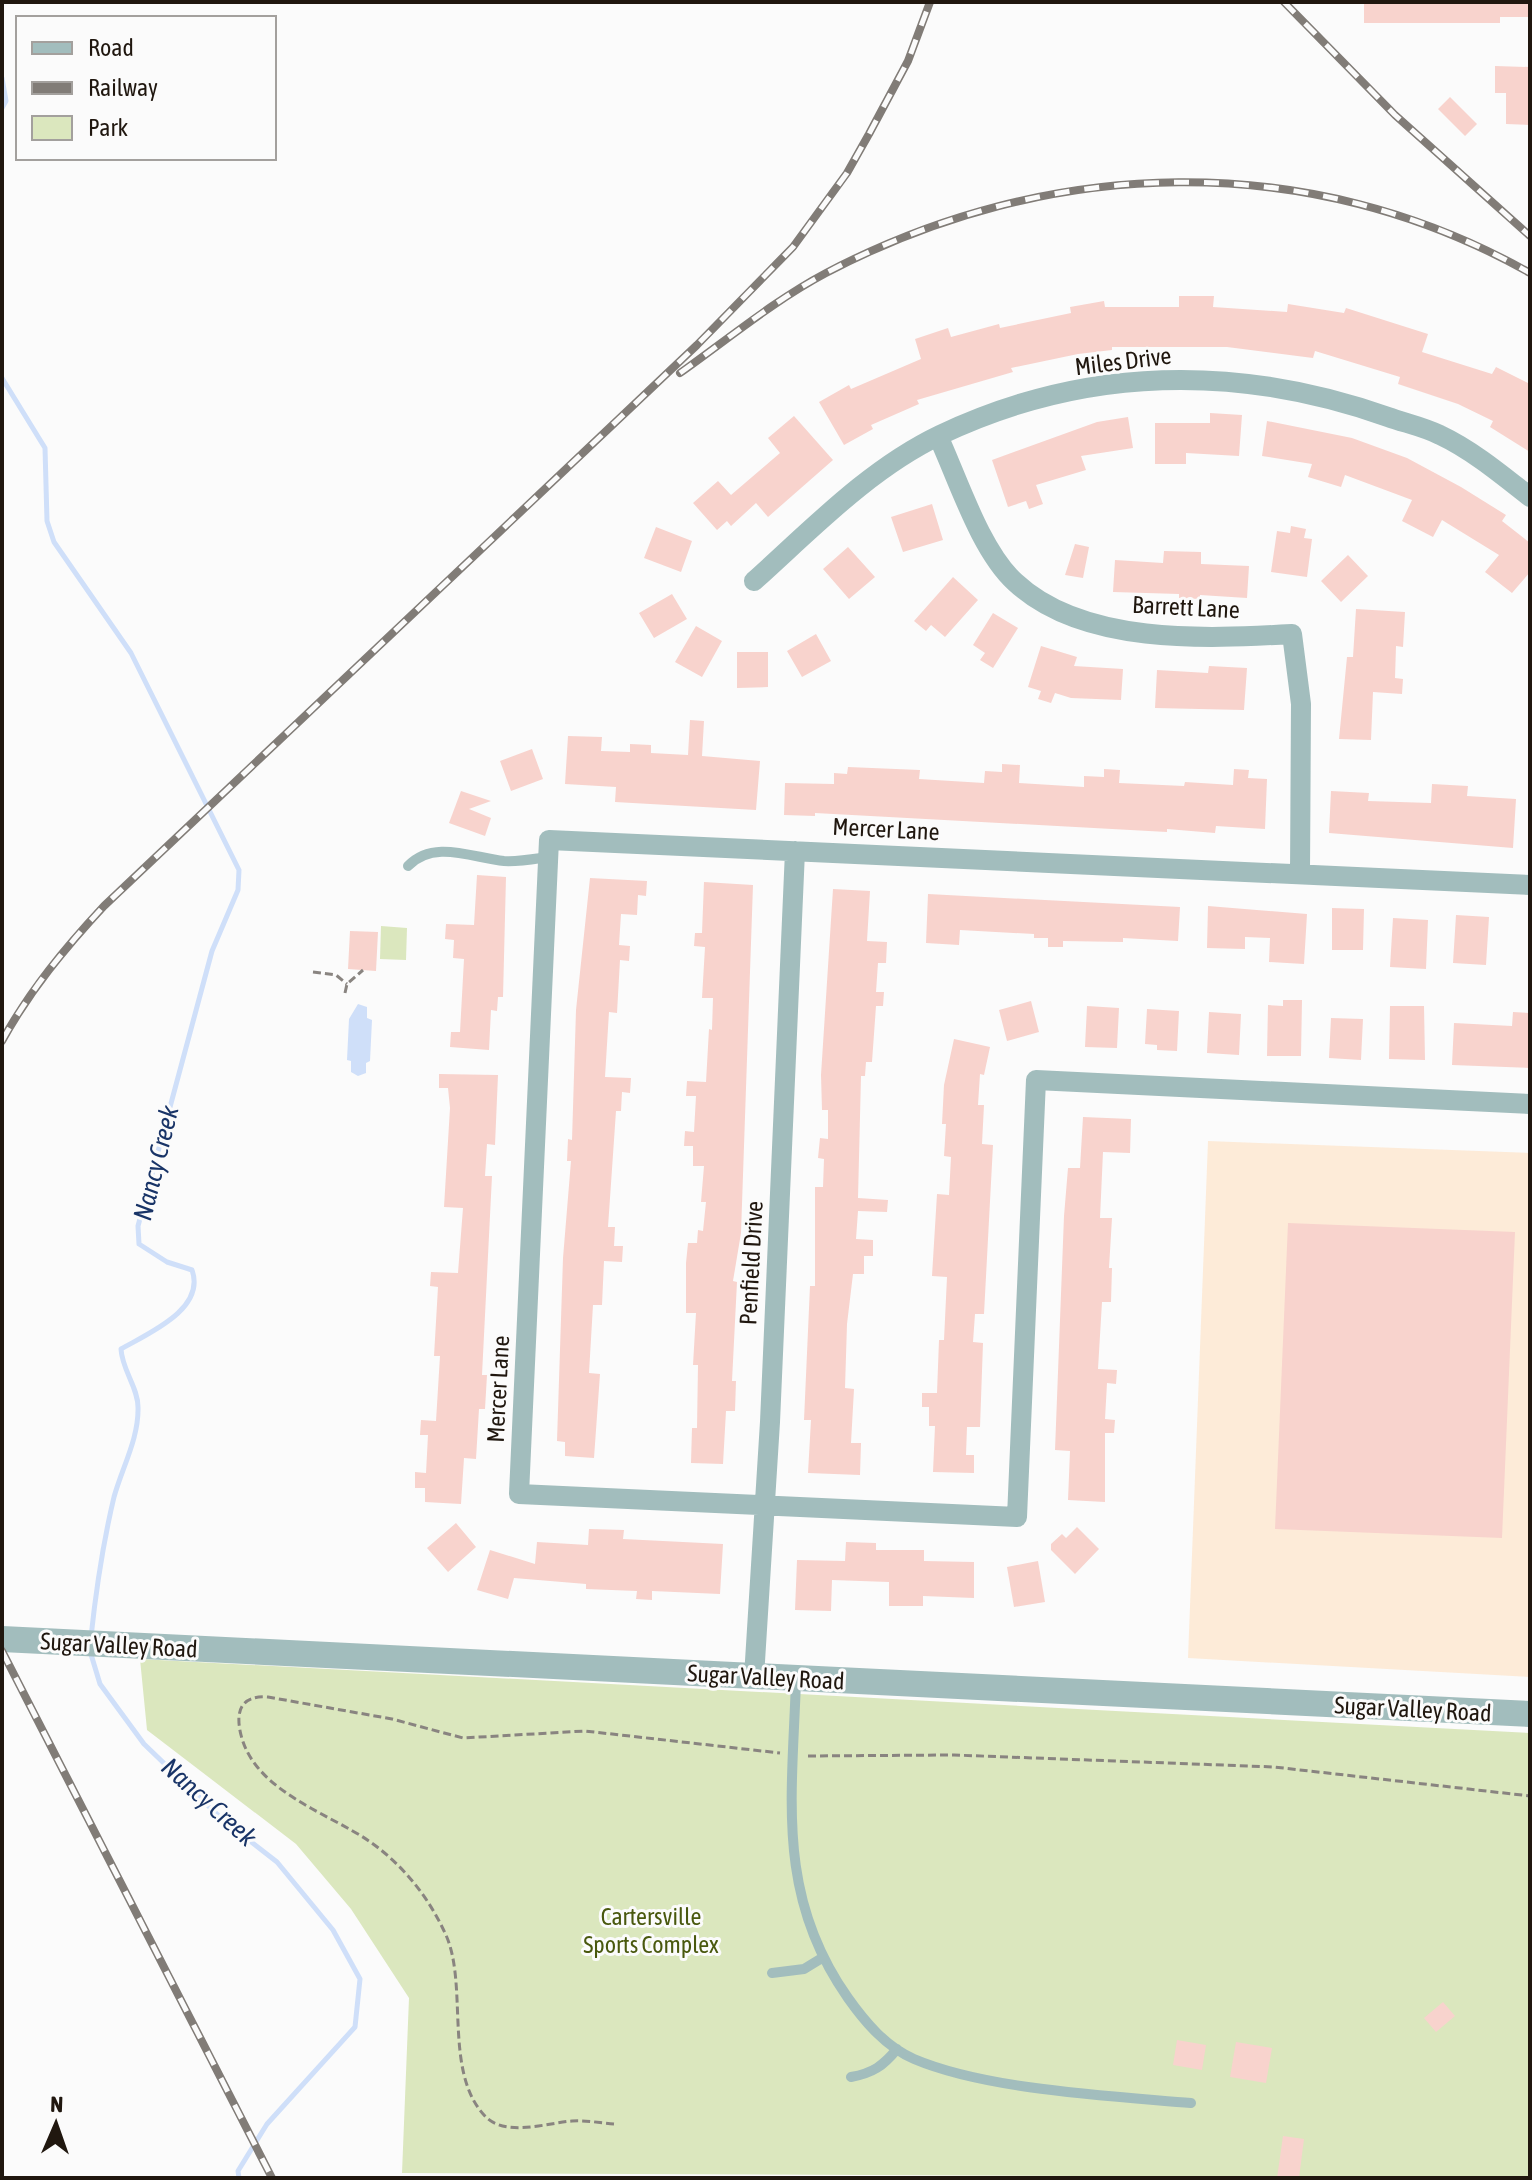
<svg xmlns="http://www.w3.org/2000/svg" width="1532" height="2180" viewBox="0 0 1532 2180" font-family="'Asap Condensed',sans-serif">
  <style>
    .built { fill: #fdebd8 }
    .green { fill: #dbe7be }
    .water { fill: #cfdff9 }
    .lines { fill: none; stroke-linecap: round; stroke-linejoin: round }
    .stream { stroke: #cfdff9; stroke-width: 5 }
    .building { fill: #f8d3cd }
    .path { stroke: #898480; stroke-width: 3; stroke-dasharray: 8 4; stroke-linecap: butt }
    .service { stroke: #a2bdbd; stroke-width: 10 }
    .minor { stroke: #a2bdbd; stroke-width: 20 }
    .tertiary { stroke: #a2bdbd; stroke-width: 26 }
    .rail-casing { stroke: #817c77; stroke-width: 8 }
    .rail { stroke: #fbfbfb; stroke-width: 5; stroke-dasharray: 15; stroke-linecap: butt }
    .labels { text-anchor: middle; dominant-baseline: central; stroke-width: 6; stroke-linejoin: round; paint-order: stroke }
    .street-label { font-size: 24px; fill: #20170f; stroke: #fbfbfb }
    .park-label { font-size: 24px; fill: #49580e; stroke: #fbfbfb }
    .water-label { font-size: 26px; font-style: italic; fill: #193467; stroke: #fbfbfb }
  </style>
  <rect width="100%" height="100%" fill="#fbfbfb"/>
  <!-- built -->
  <path class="built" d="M1208,1141L1530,1153V1677L1188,1658Z"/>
  <!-- green -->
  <path class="green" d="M381,926L407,928L406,960L380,959Z
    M140,1659L1530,1733V2178L402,2173L409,1998L351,1909L296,1844L147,1730Z"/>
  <!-- water -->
  <path class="water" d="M358,1004L367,1007V1018L372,1020L370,1061L366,1063V1073L358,1076L351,1072V1061L347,1060L349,1019Z"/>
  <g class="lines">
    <!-- stream -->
    <path class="stream" d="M2,78L6,101L2,108
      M2,378L45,448L47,521L54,542L131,653L239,870L238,890L212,951L138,1226L139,1244L167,1262L192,1270C206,1309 149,1333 121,1349C122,1370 138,1387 138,1407C139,1438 122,1468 114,1497C103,1543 96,1590 91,1637
      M90,1651L100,1684L144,1744L223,1820L277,1862L333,1930L360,1979L355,2027L267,2124L238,2171L239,2178"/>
  </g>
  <!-- building -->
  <path class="building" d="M1364,2H1530V17H1500V23H1364Z
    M1495,66L1530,67V125L1506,124V93H1495Z
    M1450,97L1477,124L1465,136L1438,109Z
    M1179,296H1214L1213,307L1287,312L1288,304L1344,313L1346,308L1428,334L1422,352L1492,374L1496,367L1530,384V452L1490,427L1493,421L1458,404L1398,384L1400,377L1315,351L1313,358L1227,347H1112V350L1078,354L1011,368L1013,372L917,400L919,404L871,425L873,429L844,445L819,402L849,385L851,389L921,359L915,339L948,328L951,337L999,324L1000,328L1071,313L1070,307L1104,301L1105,307H1179Z
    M1210,413L1242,415L1239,456L1186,453V464H1155V423H1210Z
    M794,416L833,460L768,517L756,503L731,526L727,521L717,530L693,503L718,481L731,495L780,453L768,438Z
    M1128,417L1133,448L1081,456L1086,470L1036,485L1043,504L1029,509L1026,501L1008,507L992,460L1097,422Z
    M1267,421L1352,438L1407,458L1461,487L1506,515L1502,521L1530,543V572L1512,593L1485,572L1499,555L1442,520L1433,537L1402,521L1412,500L1345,475L1341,487L1308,477L1312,464L1262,456Z
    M932,504L943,540L903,552L891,517Z
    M1291,526L1306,529L1304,538L1312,539L1307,577L1271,572L1277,531L1290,533Z
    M656,527L692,541L681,572L644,558Z
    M1075,544L1089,547L1083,578L1065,575Z
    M848,547L875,577L849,599L823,569Z
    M1164,551L1201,552V564L1249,566L1247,598L1200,595V599L1179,598V594L1113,592L1115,560L1163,563Z
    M1348,555L1368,576L1341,602L1321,581Z
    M953,577L978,600L945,637L931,625L926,631L914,621Z
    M672,594L687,619L654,638L639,613Z
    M1356,609L1405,612L1403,647L1396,646L1395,678L1403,679L1402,694L1373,692L1371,740L1339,739L1347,657H1353Z
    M993,613L1018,628L993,668L980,660L985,653L973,645Z
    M696,626L722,641L702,677L675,662Z
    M816,634L831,661L802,677L787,651Z
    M1041,646L1077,657L1074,666L1123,669L1121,700L1071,698L1055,693L1051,703L1038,699L1041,691L1028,687Z
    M737,652H768V687L737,688Z
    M1209,666L1247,668L1244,710L1155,708L1157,670L1208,673Z
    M690,720L704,721L702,756L760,761L756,810L615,802L616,787L565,784L568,736L602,737L601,751L630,752V744L651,745V753L688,755Z
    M532,749L543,779L511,791L500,761Z
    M1002,764L1020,765L1019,783L1084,787V776L1104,777V769L1120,770L1119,783L1184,786L1185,782L1233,785L1234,769L1249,770L1248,778L1267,779L1265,829L1216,826L1215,833L1167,829V832L815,813V816L784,815L785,783L834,784V773L847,774L848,767L920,770L919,779L984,783L985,771L1002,772Z
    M1432,784L1468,786L1467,796L1516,799L1513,848L1329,833L1331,791L1369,793L1368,801L1431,803Z
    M461,791L491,801L469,809L491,818L485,836L449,823Z
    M477,875L506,877L503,997H498L497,1011L491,1010L489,1050L450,1047L451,1032H460L464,959L453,958L454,940L445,939L446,924L474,925Z
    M590,878L647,881L646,896L638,895L637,915L621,914L619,945L630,946L629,961L620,960L617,1013L609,1012L605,1077L631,1078L630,1093L622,1092L621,1111H616L608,1227H615L614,1246H623L622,1262L604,1261L602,1305H593L589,1373L600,1374L594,1458L565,1456V1442L557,1441L563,1258L571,1161H567L568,1139L572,1140L576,1010Z
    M704,882L753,885L741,1233L733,1281L737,1282L732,1381H736L735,1411H726L723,1464L691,1463L692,1428H697L698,1365H693L696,1313H686V1263L688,1243H697L698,1230L703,1231L706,1202H701L704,1166H693V1146H684L685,1131L694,1132L696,1096H686L687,1081L706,1082L709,1029L712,1030L713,998H702L705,947L694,946L695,933H702Z
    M833,889L870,891L867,941L887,942L886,963H878L876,992H884L883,1006H876L872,1062H866L865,1076H861L858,1198L888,1200L887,1212L858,1211L856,1239L873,1240V1256H864V1274H853L847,1324L845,1388L854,1389L851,1443H861L860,1475L808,1473L811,1420H804L810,1286H815V1187H823L824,1159L818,1158L820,1138L828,1139V1110H822L821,1075Z
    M928,894L1180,907L1178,941L1123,938V942L1063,941V947H1048V938H1034V934L960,930L959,945L926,943Z
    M1208,906L1307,914L1304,964L1269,962L1270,938L1245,937V949L1207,948Z
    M1332,908L1364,909L1363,950H1332Z
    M1456,915L1489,917L1486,965L1453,963Z
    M1393,918L1428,920L1426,969L1390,967Z
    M350,931L378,932L376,971L348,969Z
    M1283,1000H1302L1301,1056H1267L1268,1005L1283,1006Z
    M1031,1001L1039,1032L1007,1041L999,1010Z
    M1087,1006L1119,1008L1117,1048L1085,1047Z
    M1390,1006H1424L1425,1060L1389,1059Z
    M1147,1009L1179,1011L1177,1051L1157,1050V1045L1145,1044Z
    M1209,1012L1241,1014L1239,1055L1207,1053Z
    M1513,1012L1530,1013V1068L1452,1065L1454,1023L1512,1026Z
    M1331,1018L1363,1019L1361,1060L1329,1058Z
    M954,1039L990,1047L984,1075L980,1074L978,1105H984L982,1144L993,1145L984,1314H975L973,1342L983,1343L980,1427H967L966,1455H974V1473L933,1472L935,1426H929V1407H922V1393H937L939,1340H944L947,1277L932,1276L937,1194L949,1195L951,1157L944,1156L946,1124H942L944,1085Z
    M439,1074L498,1075L495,1145L487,1144L485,1176H492L482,1375H487L485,1409H479L476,1459L464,1458L461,1504L425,1502V1488H415V1472L426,1473L428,1435H420L421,1420L436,1421L440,1356H434L438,1287L430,1286L431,1272L458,1273L463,1208L444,1207L450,1108L448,1088H439Z
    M1083,1117L1131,1119L1130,1153L1103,1152L1100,1218H1112L1109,1268H1112L1111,1302H1102L1098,1369L1117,1370L1116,1384L1107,1383L1105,1419L1115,1420L1114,1433H1105V1502L1068,1500L1070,1451L1055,1450L1064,1216L1068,1168H1080Z
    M1288,1223L1515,1232L1502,1538L1275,1529Z
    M456,1523L476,1547L448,1572L427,1548Z
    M1077,1527L1099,1549L1075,1574L1051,1550V1544L1062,1534L1066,1538Z
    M589,1529L624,1530L623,1539L723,1544L720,1594L652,1591V1600L636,1599L637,1591L586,1589V1584L514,1578L508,1599L477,1590L490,1550L535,1564L537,1542L588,1545Z
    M846,1542L876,1543V1550H924V1561L974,1562V1598L923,1596V1606H889V1582L832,1580L831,1611L795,1610L797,1560L845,1561Z
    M1038,1561L1045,1602L1014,1607L1007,1567Z
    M1443,2002L1455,2016L1436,2032L1424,2018Z
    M1177,2040L1206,2045L1202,2070L1173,2065Z
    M1236,2042L1272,2048L1266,2083L1230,2077Z
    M1283,2136L1304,2139L1299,2178H1277Z"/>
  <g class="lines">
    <!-- path -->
    <path class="path" d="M313,972L336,975L347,984
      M345,993L347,984L363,970
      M808,1756L954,1755L1274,1767L1530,1796
      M614,2124C600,2123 586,2120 572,2121C546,2123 504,2138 484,2115C443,2070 469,1983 445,1933C428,1896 402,1864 369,1841C326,1812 255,1791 241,1735C235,1711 241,1695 268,1697L392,1719L463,1738L585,1731L780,1753"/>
    <!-- service -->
    <path class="service" d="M408,866C434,839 473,858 504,861C518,862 534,859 548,857
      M796,1681C792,1799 776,1896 848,1998C865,2022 886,2047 914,2059C987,2090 1111,2096 1191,2103
      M772,1973L804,1969L822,1958
      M851,2077C873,2073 883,2066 897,2049"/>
    <!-- minor -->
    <path class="minor" d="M938,436C958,479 980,550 1015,582C1082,645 1205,639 1292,634L1301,704L1300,874
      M754,581C812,529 869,469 940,435C1085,366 1238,364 1388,417C1405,423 1424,427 1440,435C1472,450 1502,475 1530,497
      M1530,885L549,840L519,1494L1017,1517L1036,1080L1530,1104
      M754,1677L770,1422L795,851"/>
    <!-- tertiary -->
    <path class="tertiary" d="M2,1639L1530,1714"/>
    <defs>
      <path id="rail" d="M1284,2L1395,115L1530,236
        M680,373C728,339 775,300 826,273C1048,156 1309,148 1530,273
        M2,1041C30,990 65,948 104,906L697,345L793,247L847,173L869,134L908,61L930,2
        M2,1651L272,2178"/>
    </defs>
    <!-- rail casing -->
    <use href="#rail" class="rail-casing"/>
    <!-- rail -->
    <use href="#rail" class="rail"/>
  </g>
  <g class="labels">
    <!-- street labels -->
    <g class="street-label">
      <text transform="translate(1123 361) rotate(-7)">Miles Drive</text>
      <text transform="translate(1186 607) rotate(3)">Barrett Lane</text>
      <text transform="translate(886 829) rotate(3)">Mercer Lane</text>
      <text transform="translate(751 1263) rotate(-87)">Penfield Drive</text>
      <text transform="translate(498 1389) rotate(-87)">Mercer Lane</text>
      <text transform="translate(119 1645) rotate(3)">Sugar Valley Road</text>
      <text transform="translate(766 1677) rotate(3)">Sugar Valley Road</text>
      <text transform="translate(1413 1709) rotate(3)">Sugar Valley Road</text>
    </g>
    <!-- park labels -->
    <g class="park-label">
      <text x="651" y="1916">Cartersville<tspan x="651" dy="28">Sports Complex</tspan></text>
    </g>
    <!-- water labels -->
    <g class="water-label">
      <text transform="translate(156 1163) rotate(-76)">Nancy Creek</text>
      <text transform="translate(209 1802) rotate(42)">Nancy Creek</text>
    </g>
  </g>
  <!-- border -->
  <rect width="1532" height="2180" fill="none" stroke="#20170f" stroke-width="8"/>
  <!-- legend -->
  <rect x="16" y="16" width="260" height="144" fill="#fbfbfb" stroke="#a3a09d" stroke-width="2"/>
  <rect x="32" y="42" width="40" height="12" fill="#a2bdbd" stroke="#a3a09d" stroke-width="2"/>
  <text x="88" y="56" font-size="24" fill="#20170f">Road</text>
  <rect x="32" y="82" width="40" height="12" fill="#817c77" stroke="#a3a09d" stroke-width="2"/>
  <text x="88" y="96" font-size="24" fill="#20170f">Railway</text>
  <rect x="32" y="116" width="40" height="24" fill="#dbe7be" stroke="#a3a09d" stroke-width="2"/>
  <text x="88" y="136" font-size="24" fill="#20170f">Park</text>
  <!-- north arrow -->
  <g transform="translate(56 2124) rotate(2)" stroke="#fbfbfb" stroke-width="6" paint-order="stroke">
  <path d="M0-6L14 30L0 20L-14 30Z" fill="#20170f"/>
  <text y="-12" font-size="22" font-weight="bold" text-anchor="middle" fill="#20170f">N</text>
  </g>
</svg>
